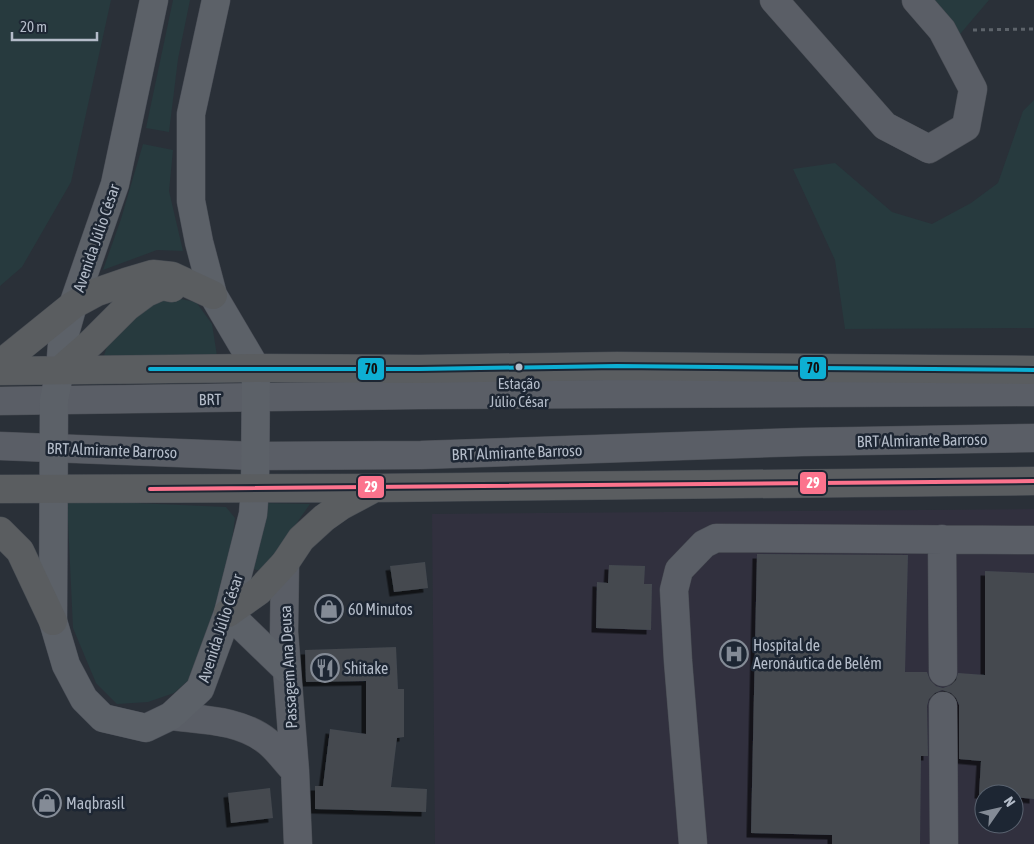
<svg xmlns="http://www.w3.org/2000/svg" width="1034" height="844" viewBox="0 0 1034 844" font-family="'Asap Condensed',sans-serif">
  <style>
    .medical { fill: #31303e; fill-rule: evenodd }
    .green { fill: #273a3e }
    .building { fill: #444950; filter: url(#shadow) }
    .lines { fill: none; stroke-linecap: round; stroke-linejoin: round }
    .minor-casing { stroke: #484c53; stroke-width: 29 }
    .major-casing { stroke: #484c55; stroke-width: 29 }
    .highway-casing { stroke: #474c53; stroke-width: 29 }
    .path { stroke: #5d636a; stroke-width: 3; stroke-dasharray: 4 4; stroke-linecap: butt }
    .minor { stroke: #5a5e66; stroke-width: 28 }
    .major { stroke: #5c6168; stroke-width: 28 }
    .highway { stroke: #5a5d60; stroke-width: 28 }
    .bus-1-casing { stroke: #1d2633; stroke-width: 8 }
    .bus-2-casing { stroke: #1d2633; stroke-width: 8 }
    .bus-1 { stroke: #0dafd3; stroke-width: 4 }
    .bus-2 { stroke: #fc738d; stroke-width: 4 }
    .bus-dot { fill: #b4bcc9; stroke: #1d2633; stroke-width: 2 }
    .labels { text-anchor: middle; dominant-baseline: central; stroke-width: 5; stroke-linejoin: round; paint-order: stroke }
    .bus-label { font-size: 15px; fill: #b4bcc9; stroke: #1d2633 }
    .street-label { font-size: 16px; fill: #b4bcc9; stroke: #1d2633 }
    .poi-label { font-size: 16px; fill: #b4bcc9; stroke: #1d2633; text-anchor: start }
    .line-badge { stroke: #1d2633; stroke-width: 2 }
    .badge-label { font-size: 14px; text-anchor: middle; font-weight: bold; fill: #fff }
    .pale-badge-label { font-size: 14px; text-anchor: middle; font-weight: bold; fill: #111 }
  </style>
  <defs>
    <filter id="shadow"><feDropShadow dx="-4.5" dy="4.5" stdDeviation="0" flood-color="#0009"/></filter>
  </defs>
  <rect width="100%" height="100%" fill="#2a3038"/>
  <!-- medical -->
  <path class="medical" d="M1034,509V844H435L432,514ZM984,794H1014V824H984Z"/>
  <!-- green -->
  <path class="green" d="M0,0H111L71,182L22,267L0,286Z
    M173,0H190L178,59L169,132L146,128Z
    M927,0H989L955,40Z
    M1034,100V328L845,329L835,260L793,169L835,163L892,212L932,224L971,203L998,183L1023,111Z
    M143,144L173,150L169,191L183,251L157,250L103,270L121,219Z
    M160,295L196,302L212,324L217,356L102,361L109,341Z
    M67,500L226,507L235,518L225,592L191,678L174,693L148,702L117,704L96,683L73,628Z
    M263,503L310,504L263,571L251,569Z"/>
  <!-- building -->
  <path class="building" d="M757,554L908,555L905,672H927L930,680L936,686L943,688L951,685L956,680L958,673L985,675V571L1034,573V799L1014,797V794H979L981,761L959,759V705L956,698L951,693L942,690L935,693L929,699L927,706L928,756H921L920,844H832V835L751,833Z
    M425,562L428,588L394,592L390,566Z
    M609,565L645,566L644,584H652L651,630L596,628L597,582L608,583Z
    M396,647L398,689H404V737L397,738L391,787L427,789L426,812L315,809V786H323L330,729L366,734V681L306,682L305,650Z
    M270,788L273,818L231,823L228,793Z"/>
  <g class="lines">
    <defs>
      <path id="minor" d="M774,0L885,126L929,149L966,127L973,89L942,30L916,0
        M0,401L420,395L1034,392
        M0,446L255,456L421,455L802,442L1034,438
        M942,539L943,672
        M285,563L284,632L295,771L298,844
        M943,706L944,844
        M171,716C204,720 241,720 268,742C278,750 286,762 295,771
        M693,844L678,661L674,590L679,570L704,544L716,538L1034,540"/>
      <path id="major" d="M154,0L115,184L73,305L62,344L60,370L54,400L53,621L66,665L84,699L103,718L146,728L171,716L200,689L228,613L253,514L255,488L256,368L213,295L199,242L191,201V114L216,0
        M228,613L286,669"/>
      <path id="highway" d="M0,364L73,305L97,292L126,282L153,274L172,276L213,295
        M60,370L92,342L127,307L146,293L162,286L172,288
        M0,371L256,368L419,369L617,366L1034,370
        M0,489L375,488L1034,481
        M0,531L20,551L53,621
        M228,613L259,591L285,563L301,539L324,518L341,506L371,490"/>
    </defs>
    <!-- minor casing -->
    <use href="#minor" class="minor-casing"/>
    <!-- major casing -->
    <use href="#major" class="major-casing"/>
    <!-- highway casing -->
    <use href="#highway" class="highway-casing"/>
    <!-- path -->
    <path class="path" d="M973,30L1034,29"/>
    <!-- minor -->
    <use href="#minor" class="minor"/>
    <!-- major -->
    <use href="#major" class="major"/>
    <!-- highway -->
    <use href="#highway" class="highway"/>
    <defs>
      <path id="bus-1" d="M150,369H419L617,366L1034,370"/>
      <path id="bus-2" d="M150,489L1034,481"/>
    </defs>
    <!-- bus-1 casing -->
    <use href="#bus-1" class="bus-1-casing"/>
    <!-- bus-2 casing -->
    <use href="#bus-2" class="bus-2-casing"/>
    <!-- bus-1 -->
    <use href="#bus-1" class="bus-1"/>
    <!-- bus-2 -->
    <use href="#bus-2" class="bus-2"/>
  </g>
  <!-- icons -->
  <defs>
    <symbol id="shop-ring" viewBox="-11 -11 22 22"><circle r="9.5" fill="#1d2633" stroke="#848b96" stroke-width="1.5"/><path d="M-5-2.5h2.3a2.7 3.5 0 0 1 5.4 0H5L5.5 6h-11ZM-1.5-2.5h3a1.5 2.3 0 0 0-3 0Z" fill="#848b96"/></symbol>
    <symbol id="hospital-ring" viewBox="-11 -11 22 22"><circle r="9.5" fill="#1d2633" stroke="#848b96" stroke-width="1.5"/><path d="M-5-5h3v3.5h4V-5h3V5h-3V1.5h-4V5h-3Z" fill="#848b96"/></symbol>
    <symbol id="restaurant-ring" viewBox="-11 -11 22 22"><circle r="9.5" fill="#1d2633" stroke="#848b96" stroke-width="1.5"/><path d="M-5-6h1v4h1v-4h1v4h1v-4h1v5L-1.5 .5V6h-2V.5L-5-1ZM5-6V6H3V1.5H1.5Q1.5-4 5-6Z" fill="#848b96"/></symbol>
  </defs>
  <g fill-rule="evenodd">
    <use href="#shop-ring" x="313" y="593" width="32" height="32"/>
    <use href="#hospital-ring" x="718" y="638" width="32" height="32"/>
    <use href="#restaurant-ring" x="309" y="652" width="32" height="32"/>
    <use href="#shop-ring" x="31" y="787" width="32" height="32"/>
  </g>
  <!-- markers -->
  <circle class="bus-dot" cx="519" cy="367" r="4.5"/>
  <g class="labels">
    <!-- bus labels -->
    <g class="bus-label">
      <text x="519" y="383">Estação<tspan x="519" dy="18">Júlio César</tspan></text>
    </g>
    <!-- street labels -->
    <g class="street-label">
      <text transform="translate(96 238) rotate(-71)">Avenida Júlio César</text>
      <text transform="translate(210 399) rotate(-1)">BRT</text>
      <text transform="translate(922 440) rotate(-1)">BRT Almirante Barroso</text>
      <text transform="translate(112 450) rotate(2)">BRT Almirante Barroso</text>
      <text transform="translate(517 452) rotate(-2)">BRT Almirante Barroso</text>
      <text transform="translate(220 628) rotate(-72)">Avenida Júlio César</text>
      <text transform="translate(288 667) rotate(-93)">Passagem Ana Deusa</text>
    </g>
    <!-- poi labels -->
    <g class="poi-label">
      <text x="348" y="609">60 Minutos</text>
      <text x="753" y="645">Hospital de<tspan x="753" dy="18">Aeronáutica de Belém</tspan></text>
      <text x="344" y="668">Shitake</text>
      <text x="66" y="803">Maqbrasil</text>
    </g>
  </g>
  <g class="line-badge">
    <rect x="799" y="356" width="28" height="24" rx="5" fill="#0dafd3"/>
    <rect x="357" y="357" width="28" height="24" rx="5" fill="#0dafd3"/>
    <rect x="799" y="471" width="28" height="24" rx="5" fill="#fc738d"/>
    <rect x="357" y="475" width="28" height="24" rx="5" fill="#fc738d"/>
  </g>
  <g class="badge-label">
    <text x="813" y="488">29</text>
    <text x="371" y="492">29</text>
  </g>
  <g class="pale-badge-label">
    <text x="813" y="373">70</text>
    <text x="371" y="374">70</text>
  </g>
  <!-- north arrow -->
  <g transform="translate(999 809) rotate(56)"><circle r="24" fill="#1d2633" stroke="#59626f"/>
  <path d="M0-4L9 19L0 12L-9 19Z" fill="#848b96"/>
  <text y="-8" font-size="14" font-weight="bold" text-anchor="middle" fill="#b4bcc9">N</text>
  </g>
  <!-- scale -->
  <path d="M12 32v8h85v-8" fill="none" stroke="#b4bcc9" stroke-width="2.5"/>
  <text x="20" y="32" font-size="15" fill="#b4bcc9" stroke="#1d2633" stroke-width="4" paint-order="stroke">20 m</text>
</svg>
